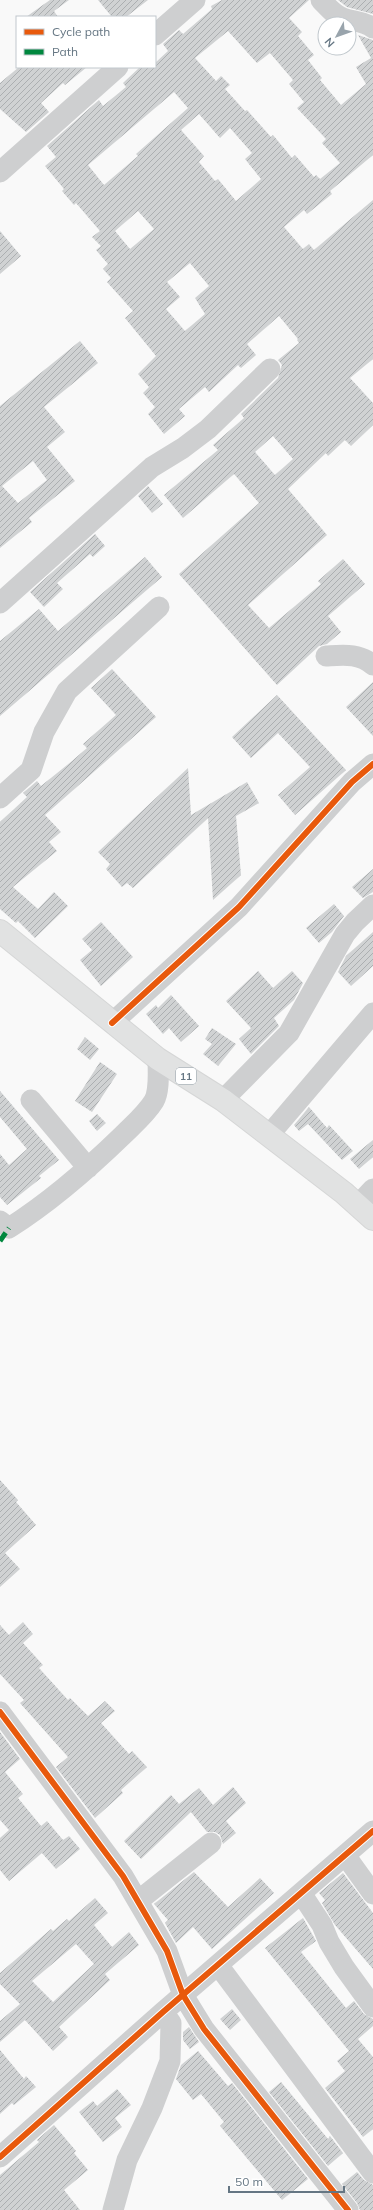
<svg xmlns="http://www.w3.org/2000/svg" width="373" height="2210" viewBox="0 0 373 2210" font-family="Mulish,sans-serif">
  <style>
    .building { fill: url(#building-hatch); fill-rule: evenodd }
    .lines { fill: none; stroke-linecap: round; stroke-linejoin: round }
    .highway-casing { stroke: #d5d6d6; stroke-width: 24 }
    .minor { stroke: #cecfd0; stroke-width: 21 }
    .highway { stroke: #e1e2e2; stroke-width: 22 }
    .quiet { stroke: #00873e; stroke-width: 5; stroke-dasharray: 10 5; stroke-linecap: butt }
    .cycleway-casing { stroke: #fff; stroke-width: 8 }
    .cycleway { stroke: #e8590c; stroke-width: 6 }
    .labels { text-anchor: middle; dominant-baseline: central; stroke-width: 4; stroke-linejoin: round; paint-order: stroke }
    .shield { fill: #fff; stroke: #939fa8; stroke-width: 1 }
    .shield-label { font-size: 10px; font-weight: bold; fill: #657683 }
  </style>
  <defs>
    <pattern id="building-hatch" width="6" height="6" patternUnits="userSpaceOnUse"><rect width="6" height="6" fill="#d0d2d3"/><path d="M-1 1l2-2M0 6l6-6M5 7l2-2" fill="none" stroke="#acafb1"/></pattern>
  </defs>
  <rect width="100%" height="100%" fill="#f9f9f9"/>
  <!-- building -->
  <path class="building" d="M50,0H69L54,11L58,17H26Z
    M98,0H148L126,17H112Z
    M222,0H309L289,18L302,32L298,36L314,55L308,60L322,78L320,80L341,105L366,84L356,67L371,58L358,35L373,40V155L330,191L332,194L307,214L304,210L284,227L303,249L309,244L314,250L373,200V359L350,378L373,403V425L351,446L345,440L328,456L326,453L288,489L327,535L248,605L269,628L321,584L318,581L343,559L365,584L328,616L341,632L327,644L319,646L277,685L179,574L259,503L234,474L183,518L164,495L218,450L213,445L244,418L241,414L278,378L282,365L278,360L299,343L297,340L298,339L279,316L247,344L256,355L241,368L238,365L209,392L205,387L179,409L185,416L164,434L148,414L155,407L143,393L149,387L138,374L156,356L125,318L133,311L107,282L111,278L103,269L108,264L96,250L101,246L92,237L100,231L76,203L74,205L62,191L64,189L45,166L56,157L47,146L99,100L103,106L126,87L123,83L140,67H155V63L168,51L163,44L179,30L183,34L212,9L211,6ZM228,31L257,63L270,53L293,80L289,84L304,102L297,108L326,139L322,143L340,163L320,179L316,175L314,177L295,155L292,158L273,135L271,137L247,110L245,111L225,89L230,85L221,76L216,81L195,58ZM174,92L188,108L136,154L138,156L104,185L88,165ZM199,114L220,138L230,128L252,153L245,159L261,179L236,201L218,179L215,181L199,162L204,156L181,130ZM138,211L154,229L130,249L115,231ZM190,263L209,286L195,298L205,314L185,331L166,309L180,297L167,282ZM273,436L293,459L275,475L255,452Z
    M338,0H373V14L347,7Z
    M19,67H87L65,85L63,83L41,103L49,112L26,132L0,109V83Z
    M0,231L21,256L0,274Z
    M80,341L98,363L44,407L65,432L47,447L75,481L29,518L32,522L0,548V406ZM33,461L47,480L18,503L2,486Z
    M148,486L163,504L152,513L138,496Z
    M95,534L105,546L93,557L90,554L57,583L63,589L44,607L30,592Z
    M145,557L162,577L0,716V641L39,609L58,631Z
    M112,669L156,717L45,815L61,832L49,842L57,851L13,887L38,909L54,892L68,906L35,938L18,921L16,923L0,909V822L27,797L23,793L37,781L41,786L72,761L87,748L83,744L116,715L91,688Z
    M373,682V736L346,707Z
    M277,695L346,770L295,815L278,795L310,767L278,733L251,758L232,737Z
    M188,768L191,815L247,782L259,803L236,816L241,875L213,900L208,818L133,888L127,883L122,887L106,869L110,864L98,852Z
    M373,869V892L363,898L352,887Z
    M334,904L344,916L332,932L319,943L306,928Z
    M101,922L133,957L101,986L80,960L92,950L82,939Z
    M373,932V966L351,986L338,972L346,956Z
    M258,971L273,988L292,971L303,983L294,1000L274,1018L279,1026L251,1054L239,1039L251,1028L226,1001Z
    M171,995L199,1026L181,1042L169,1028L163,1034L146,1014L156,1005L158,1008Z
    M212,1028L236,1044L218,1066L203,1054L212,1044L205,1039Z
    M85,1037L99,1049L90,1060L77,1049Z
    M100,1062L117,1074L92,1112L75,1101Z
    M0,1091L59,1160L39,1176L41,1178L7,1205L0,1197V1154L9,1165L27,1149L0,1117Z
    M309,1107L327,1128L329,1125L353,1151L342,1160L308,1124L299,1131L294,1125Z
    M97,1114L106,1123L97,1131L89,1121Z
    M373,1140V1157L359,1169L350,1159Z
    M0,1480L18,1500L16,1502L36,1525L5,1553L20,1569L0,1587Z
    M23,1622L33,1634L23,1643L43,1665L39,1668L68,1700L70,1698L88,1716L105,1701L115,1711L101,1723L129,1754L132,1751L147,1767L121,1790L123,1793L95,1818L56,1767L68,1757L20,1703L24,1700L0,1674V1625L9,1635Z
    M0,1732L20,1759L5,1772L23,1794L18,1798L41,1826L47,1821L63,1840L69,1836L80,1849L56,1869L42,1853L9,1881L0,1870V1838L9,1830L0,1820Z
    M233,1787L246,1803L226,1821L236,1833L223,1844L220,1835L215,1832H207L191,1812L141,1859L124,1841L171,1795L179,1804L199,1788L213,1805Z
    M194,1872L228,1907L260,1878L274,1893L212,1949L193,1927L176,1943L165,1923L168,1920L154,1904Z
    M343,1873L373,1913V1969L335,1925L322,1903L325,1900L319,1893Z
    M95,1898L108,1913L94,1925L112,1947L129,1932L139,1945L105,1974L110,1980L59,2027L68,2037L53,2051L25,2020L0,2042V2021L20,2004L0,1984V1973L51,1929L53,1931L67,1919L69,1921ZM76,1944L94,1964L53,2002L32,1981Z
    M303,1918L316,1941L301,1952L346,2008L354,2001L364,2014L373,2019V2026L358,2039L373,2057V2129L363,2137L325,2088L345,2071L337,2061L349,2051L265,1948Z
    M232,2009L241,2020L230,2030L220,2019Z
    M189,2027L199,2042L190,2049L183,2040V2032Z
    M0,2050L24,2079L26,2076L36,2087L14,2105L12,2103L0,2114Z
    M198,2051L228,2086L232,2083L308,2179L282,2200L220,2126L224,2122L201,2094L193,2100L176,2079L181,2065Z
    M281,2082L328,2139L330,2136L343,2153L328,2166L269,2092Z
    M117,2089L131,2105L115,2118L122,2127L103,2142L79,2112L93,2101L97,2106Z
    M54,2125L76,2151L74,2153L88,2170L64,2190L80,2210H0V2175L39,2142L37,2140Z
    M357,2172L364,2180L373,2185V2210H360L357,2203L342,2184Z"/>
  <g class="lines">
    <defs>
      <path id="highway" d="M0,931L158,1059L223,1100L344,1193L373,1219"/>
    </defs>
    <!-- highway casing -->
    <use href="#highway" class="highway-casing"/>
    <!-- minor -->
    <path class="minor" d="M321,0C328,7 334,15 343,18C354,22 364,21 373,28
      M155,35L195,0
      M0,172L118,67
      M0,603L152,467L183,448L208,429L270,369
      M326,656C344,655 359,653 373,665
      M0,798L31,770L44,732L67,691L159,607
      M112,1023L239,907L352,782L373,764
      M31,1100L88,1168
      M223,1100L289,1033L345,934L355,922L373,905
      M269,1135L373,1013
      M358,1205L373,1189
      M0,1221L9,1228C50,1202 88,1169 123,1135C133,1125 146,1114 154,1101C160,1090 158,1071 158,1059
      M0,1712L123,1876L167,1951L183,1995L204,2029L348,2210
      M345,1855L373,1894
      M301,1893L322,1925L329,1942L344,1967L373,2007
      M138,1901L211,1843
      M218,1965L373,2173
      M0,2157L163,2012L373,1831
      M113,2210L127,2160L152,2108L170,2061L171,2023L163,2012"/>
    <!-- highway -->
    <use href="#highway" class="highway"/>
    <!-- quiet -->
    <path class="quiet" d="M0,1241L9,1228"/>
    <defs>
      <path id="cycleway" d="M112,1023L239,907L352,782L373,764
        M0,1712L123,1876L167,1951L183,1995L204,2029L348,2210
        M0,2157L163,2012L373,1831"/>
    </defs>
    <!-- cycleway casing -->
    <use href="#cycleway" class="cycleway-casing"/>
    <!-- cycleway -->
    <use href="#cycleway" class="cycleway"/>
  </g>
  <g class="labels">
    <!-- shield labels -->
    <rect class="shield" x="176" y="1068" width="20" height="16" rx="3"/>
    <g class="shield-label">
      <text x="186" y="1076">11</text>
    </g>
  </g>
  <!-- legend -->
  <rect x="16" y="16" width="140" height="52" fill="#ffffff" stroke="#c1c8cd"/>
  <rect x="24" y="29" width="20" height="6" fill="#e8590c" stroke="#c1c8cd"/>
  <text x="52" y="36" font-size="12" fill="#657683">Cycle path</text>
  <rect x="24" y="49" width="20" height="6" fill="#00873e" stroke="#c1c8cd"/>
  <text x="52" y="56" font-size="12" fill="#657683">Path</text>
  <!-- north arrow -->
  <g transform="translate(337 36) rotate(229)"><circle r="19" fill="#ffffff" stroke="#c1c8cd"/>
  <path d="M0-3L7 15L0 10L-7 15Z" fill="#99a4ac"/>
  <text y="-6" font-size="11" font-weight="bold" text-anchor="middle" fill="#657683">N</text>
  </g>
  <!-- scale -->
  <path d="M229 2186v6h115v-6" fill="none" stroke="#657683" stroke-width="2"/>
  <text x="235" y="2186" font-size="12" fill="#657683" stroke="#ffffff" stroke-width="3" paint-order="stroke">50 m</text>
</svg>
